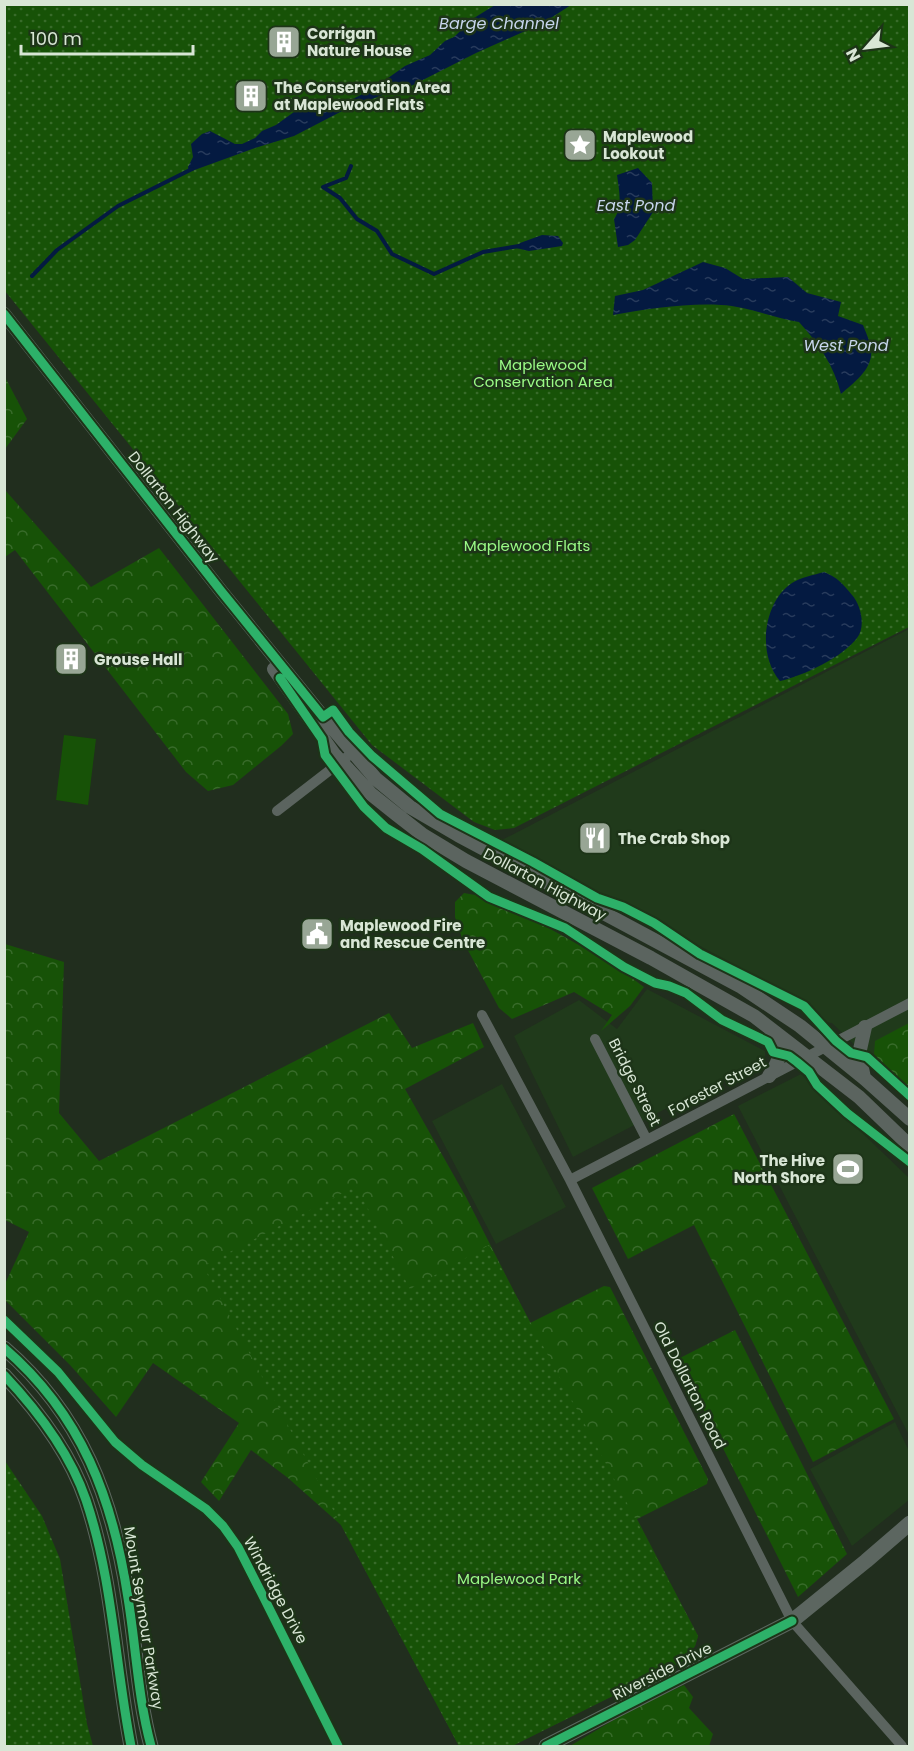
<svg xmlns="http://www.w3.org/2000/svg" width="914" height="1751" viewBox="0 0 914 1751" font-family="Poppins,sans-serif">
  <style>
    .built { fill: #203a1b }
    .grass { fill: #175207 }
    .forest { fill: url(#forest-crowns) }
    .park { fill: url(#park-dots) }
    .water { fill: url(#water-ripples) }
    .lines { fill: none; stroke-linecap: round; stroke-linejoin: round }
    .stream { stroke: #041a41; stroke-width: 4 }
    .minor { stroke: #5b645f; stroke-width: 10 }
    .tertiary { stroke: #5b645f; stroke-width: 14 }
    .secondary { stroke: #5c6660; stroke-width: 15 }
    .cycleway-casing { stroke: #1d3418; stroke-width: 13 }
    .cycleway { stroke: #2db169; stroke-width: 9 }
    .labels { text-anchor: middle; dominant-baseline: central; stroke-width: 5; stroke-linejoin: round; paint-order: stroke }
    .poi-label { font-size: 15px; font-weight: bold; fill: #d8e6d5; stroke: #1d3418; text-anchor: start }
    .park-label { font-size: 15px; fill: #9afa86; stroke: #1d3418 }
    .street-label { font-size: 15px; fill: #d8e6d5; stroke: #1d3418 }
    .water-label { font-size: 16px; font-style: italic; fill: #c7d5ec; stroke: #1d3418 }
  </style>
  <defs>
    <pattern id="forest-crowns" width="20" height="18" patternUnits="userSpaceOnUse" patternTransform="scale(1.5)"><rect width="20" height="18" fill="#175207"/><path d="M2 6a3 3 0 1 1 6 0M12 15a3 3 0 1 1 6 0" fill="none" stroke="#386b2a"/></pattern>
    <pattern id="park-dots" width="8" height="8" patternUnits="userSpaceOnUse" patternTransform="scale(1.5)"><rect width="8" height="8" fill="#175207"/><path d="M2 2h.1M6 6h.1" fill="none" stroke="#386b2a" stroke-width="1.8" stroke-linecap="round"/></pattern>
    <pattern id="water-ripples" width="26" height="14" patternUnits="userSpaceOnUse" patternTransform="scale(1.5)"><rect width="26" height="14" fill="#041a41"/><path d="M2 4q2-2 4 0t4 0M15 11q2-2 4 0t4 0" fill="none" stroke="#283b5c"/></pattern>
  </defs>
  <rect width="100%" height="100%" fill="#212e1e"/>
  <!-- built -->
  <path class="built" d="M909,629V1093L874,1064L832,1023L822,1022L767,984L726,960L502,840Z
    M647,989L765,1051V1057L573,1157L514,1036L579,1000L617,1029Z
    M801,1074L909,1178V1435L738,1106Z
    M502,1084L566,1207L496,1244L432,1121Z
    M895,1422L909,1451V1500L852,1546L810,1469Z"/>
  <!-- grass -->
  <path class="grass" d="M64,735L96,739L88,805L56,800Z"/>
  <!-- forest -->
  <path class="forest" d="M5,377L27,419L5,449H4Z
    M5,490L91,587L159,548L288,714L293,734L281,746L233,785L208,791L186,772L15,550L5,557Z
    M464,893L481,896L536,921L613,964L644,987L630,1006L601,1031L612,1015L574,992L512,1019L499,1008L463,941L455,917V902Z
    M5,944L64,962L59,1113L99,1161L389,1013L412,1048L473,1023L484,1047L405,1089L466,1197L530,1323L604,1286L610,1287L708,1479L707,1484L637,1519L698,1636L695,1646L683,1661L512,1746H459L341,1525L288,1478L251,1450L219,1501L201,1482L239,1423L153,1363L116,1417L70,1365L5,1300V1284L29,1232L5,1220Z
    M909,1023V1089L874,1054L875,1041Z
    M734,1114L894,1419L813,1462L694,1225L628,1259L592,1188Z
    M735,1330L847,1554L798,1597L678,1359Z
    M684,1685L693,1697L689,1708L713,1734L709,1746H570L632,1709Z"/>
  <!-- park -->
  <path class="park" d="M4,5H909V627L514,828L495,830L474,822L372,745L5,291Z
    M356,1186L410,1289L489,1245L698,1636L695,1646L683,1661L512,1746H459L203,1266Z
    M5,1461L42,1516L60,1559L87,1724L93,1746H5Z"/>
  <!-- water -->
  <path class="water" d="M495,5H571L543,23L476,53L409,87L393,91L346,109L294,136L255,148L189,172L188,167L193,157L191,144L202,134L210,131L235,144H242L255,138L262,131L276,125L305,104L342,103L349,101L374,88L405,66L430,55L445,41L454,37L474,18Z
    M638,168L652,183L653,212L635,240L628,245L618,247L614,219C623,207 619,190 617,175Z
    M542,235L558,236L563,243L562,246L529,251L516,248L520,243Z
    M703,262L725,268L743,279L788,277L807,293L841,302L838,316L863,325C866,333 870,341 871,348C874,369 854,382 841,394C834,365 818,343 799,322C772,318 747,306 721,305C685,303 648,309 613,315L615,296L643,290Z
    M824,572C837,577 843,584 852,595C861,605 866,627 857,638C843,657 803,676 780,681C757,655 763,602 792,583C801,577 814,575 824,572Z"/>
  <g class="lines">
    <!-- stream -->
    <path class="stream" d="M351,166L346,178L323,187L340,198L357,219L377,231L392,254L434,274L483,252L519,246
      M32,276L57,250L118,206L192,169"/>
    <!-- minor -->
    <path class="minor" d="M277,811L352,753
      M482,1015L570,1180L792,1621L902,1746
      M595,1039L647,1140
      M570,1180L910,1003
      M4,1320L58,1372L115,1442L142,1465L206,1509L223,1526L238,1547L262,1594L338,1746"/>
    <!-- tertiary -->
    <path class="tertiary" d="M4,314L221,591L323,717L376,779L410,807L458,835L740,986L800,1026L864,1078L910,1119
      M274,669L334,754L371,794L396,814L423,835L466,861L651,958L754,1016L859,1097L910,1146
      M769,1076C778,1063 780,1058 780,1042L771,1031
      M864,1078L859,1054L865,1027"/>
    <!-- secondary -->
    <path class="secondary" d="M4,1348C82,1415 113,1499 128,1598C136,1647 138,1698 151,1746
      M4,1375C38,1411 70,1453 86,1500C113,1580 115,1664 131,1746
      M546,1746L792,1621L866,1561L910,1523"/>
    <defs>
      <path id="cycleway" d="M4,314L221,591L323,717L333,710L349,732L372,756L440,814L533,862L597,898L623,907L654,923L700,954L804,1006L836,1041L851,1053L867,1057L910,1096
        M280,678L322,739L325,755L364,807L386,828L422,849L489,897L565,928L624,967L655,983L669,986L686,993L722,1020L768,1042L773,1052L789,1056L797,1062L809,1072L817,1085L847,1113L910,1162
        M4,1320L58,1372L115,1442L142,1465L206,1509L223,1526L238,1547L262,1594L338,1746
        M4,1348C82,1415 113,1499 128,1598C136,1647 138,1698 151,1746
        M4,1375C38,1411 70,1453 86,1500C113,1580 115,1664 131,1746
        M546,1746L792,1621"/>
    </defs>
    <!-- cycleway casing -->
    <use href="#cycleway" class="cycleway-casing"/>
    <!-- cycleway -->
    <use href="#cycleway" class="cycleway"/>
  </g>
  <!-- icons -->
  <defs>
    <symbol id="building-square" viewBox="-11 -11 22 22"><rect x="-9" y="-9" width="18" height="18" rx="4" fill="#98a695" stroke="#1d3418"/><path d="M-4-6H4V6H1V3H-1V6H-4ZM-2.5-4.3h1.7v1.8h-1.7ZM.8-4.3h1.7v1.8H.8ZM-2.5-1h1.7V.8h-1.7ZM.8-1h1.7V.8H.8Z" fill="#fff"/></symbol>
    <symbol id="sight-square" viewBox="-11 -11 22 22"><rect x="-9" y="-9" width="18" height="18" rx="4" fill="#98a695" stroke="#1d3418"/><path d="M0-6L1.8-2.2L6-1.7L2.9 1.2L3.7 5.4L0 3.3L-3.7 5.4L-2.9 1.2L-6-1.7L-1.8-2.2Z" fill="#fff"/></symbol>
    <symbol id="restaurant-square" viewBox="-11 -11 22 22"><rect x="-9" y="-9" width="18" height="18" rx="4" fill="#98a695" stroke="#1d3418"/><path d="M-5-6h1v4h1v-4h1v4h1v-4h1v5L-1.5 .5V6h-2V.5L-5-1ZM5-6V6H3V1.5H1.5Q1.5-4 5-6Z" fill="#fff"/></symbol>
    <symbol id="civic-square" viewBox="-11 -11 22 22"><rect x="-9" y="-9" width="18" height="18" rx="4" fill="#98a695" stroke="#1d3418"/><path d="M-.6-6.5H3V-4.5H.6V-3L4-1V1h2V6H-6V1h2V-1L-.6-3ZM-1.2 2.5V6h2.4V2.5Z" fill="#fff"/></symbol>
    <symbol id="stadium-square" viewBox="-11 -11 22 22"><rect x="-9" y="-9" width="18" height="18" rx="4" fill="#98a695" stroke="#1d3418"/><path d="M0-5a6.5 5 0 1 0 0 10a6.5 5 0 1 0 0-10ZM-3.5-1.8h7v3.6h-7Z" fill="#fff"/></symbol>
  </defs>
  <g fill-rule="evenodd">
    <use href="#building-square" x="265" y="23" width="38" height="38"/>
    <use href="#building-square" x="232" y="77" width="38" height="38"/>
    <use href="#sight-square" x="561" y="126" width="38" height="38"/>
    <use href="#building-square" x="52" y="640" width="38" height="38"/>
    <use href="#restaurant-square" x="576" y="819" width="38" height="38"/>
    <use href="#civic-square" x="298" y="915" width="38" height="38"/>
    <use href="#stadium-square" x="829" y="1150" width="38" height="38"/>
  </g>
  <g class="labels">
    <!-- poi labels -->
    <g class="poi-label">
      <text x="307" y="33">Corrigan<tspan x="307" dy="17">Nature House</tspan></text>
      <text x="274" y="87">The Conservation Area<tspan x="274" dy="17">at Maplewood Flats</tspan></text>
      <text x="603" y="136">Maplewood<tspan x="603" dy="17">Lookout</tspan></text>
      <text x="94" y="659">Grouse Hall</text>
      <text x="618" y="838">The Crab Shop</text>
      <text x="340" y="925">Maplewood Fire<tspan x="340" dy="17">and Rescue Centre</tspan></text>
      <text x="825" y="1160" text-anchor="end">The Hive<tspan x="825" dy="17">North Shore</tspan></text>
    </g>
    <!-- park labels -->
    <g class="park-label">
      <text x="543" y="364">Maplewood<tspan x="543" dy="17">Conservation Area</tspan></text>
      <text x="527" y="545">Maplewood Flats</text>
      <text x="519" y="1578">Maplewood Park</text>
    </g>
    <!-- street labels -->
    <g class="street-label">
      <text transform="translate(174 507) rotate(52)">Dollarton Highway</text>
      <text transform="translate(545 884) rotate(28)">Dollarton Highway</text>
      <text transform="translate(635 1082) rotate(63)">Bridge Street</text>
      <text transform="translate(717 1086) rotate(-28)">Forester Street</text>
      <text transform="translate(690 1385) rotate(63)">Old Dollarton Road</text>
      <text transform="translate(276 1590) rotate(62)">Windridge Drive</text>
      <text transform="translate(144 1618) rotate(81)">Mount Seymour Parkway</text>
      <text transform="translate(662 1671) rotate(-27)">Riverside Drive</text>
    </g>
    <!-- water labels -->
    <g class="water-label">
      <text x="499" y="23">Barge Channel</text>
      <text x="636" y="205">East Pond</text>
      <text x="846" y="345">West Pond</text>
    </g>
  </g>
  <!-- border -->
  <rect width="914" height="1751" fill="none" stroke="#d8e6d5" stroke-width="12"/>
  <!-- north arrow -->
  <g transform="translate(866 48) rotate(242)" stroke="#1d3418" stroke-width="4.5" paint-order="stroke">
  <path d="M0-4.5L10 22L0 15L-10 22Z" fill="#d8e6d5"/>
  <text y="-9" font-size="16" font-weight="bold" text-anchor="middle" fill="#d8e6d5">N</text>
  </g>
  <!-- scale -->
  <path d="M21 45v9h172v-9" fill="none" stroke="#d8e6d5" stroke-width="3"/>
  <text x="30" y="45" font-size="18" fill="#d8e6d5" stroke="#1d3418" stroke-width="4.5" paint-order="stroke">100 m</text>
</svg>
